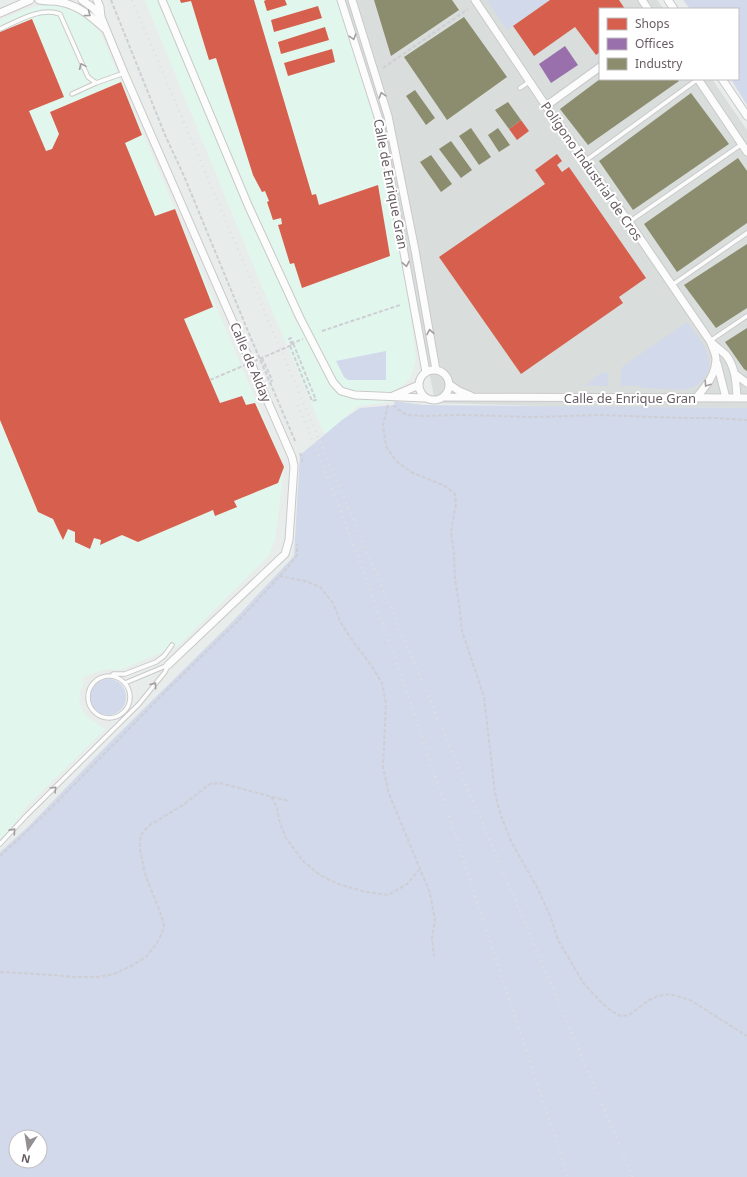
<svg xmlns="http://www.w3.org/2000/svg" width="747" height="1177" viewBox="0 0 747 1177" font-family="'Noto Sans',sans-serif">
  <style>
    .commercial { fill: #e1f7ed }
    .industrial { fill: #d9dedc }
    .green { fill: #d1d9ea; fill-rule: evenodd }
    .shops { fill: #d6604d }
    .offices { fill: #9970ab }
    .industry { fill: #8c8c6e }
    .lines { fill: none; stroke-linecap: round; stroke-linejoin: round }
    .lane-casing { stroke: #c9c9c9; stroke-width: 5.5 }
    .street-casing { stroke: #c9c9c9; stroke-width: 9 }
    .path { stroke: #cfced5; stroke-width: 2; stroke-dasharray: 4 2; stroke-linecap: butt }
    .lane { stroke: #fcfcfc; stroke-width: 3.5 }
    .street { stroke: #fcfcfc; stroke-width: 7 }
    .rail { stroke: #e0e0e0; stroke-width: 3; stroke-dasharray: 1 5; stroke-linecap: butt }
    .path-bridge { stroke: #cfced5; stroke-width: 2; stroke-dasharray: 4 2; stroke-linecap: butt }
    .oneway { stroke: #a39ca0 }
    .labels { text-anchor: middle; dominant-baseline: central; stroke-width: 4; stroke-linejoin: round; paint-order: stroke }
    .street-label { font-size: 13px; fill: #675c63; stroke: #fff }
  </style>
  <rect width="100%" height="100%" fill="#e8edeb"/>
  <!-- commercial -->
  <path class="commercial" d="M145,0H339L378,122L403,256L416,360L410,379L402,386L396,389L394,401L358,406L325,435L263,289Z
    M48,4L59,5L73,8L90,20L101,34L284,467L275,540L268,556L179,645L120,670L106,669L93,673L82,678L83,684L80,692L79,700L83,712L87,717L105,729L27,806L10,829L0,840V20L27,9Z"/>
  <!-- industrial -->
  <path class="industrial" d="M339,0H657L664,9H600V79H712L747,130V408L582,407L435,403L408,256L378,122Z"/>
  <!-- green -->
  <path class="green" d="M487,0H550L507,30Z
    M683,0H747V105L732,81L735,79H738V9H690Z
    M687,322C698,337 715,354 707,374C704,381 697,386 691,388C678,391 654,388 640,388L641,386H621V370L623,366Z
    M386,351V380H348L344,377L336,361Z
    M605,372L608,374V386H584L601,373Z
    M394,401L423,405L747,408V1177H0V852L29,826L111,741L233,621L294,556L300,455L342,420L360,408L395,405ZM16,1137H40V1161H16Z
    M90 697a18 18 0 1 1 36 0a18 18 0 1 1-36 0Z"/>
  <!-- shops -->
  <path class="shops" d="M180,0H254L312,195L316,194L319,205L378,185L390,256L302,288L294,263L290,264L278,225L282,224L281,218L273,220L267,202L269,201L265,191L262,192L253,175L216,58L209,60L191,1L181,3Z
    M266,0H285L287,5L267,11L264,1Z
    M550,0H619L625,9H600V52L596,55L575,27L534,56L513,26Z
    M318,6L322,18L274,32L271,20Z
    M32,19L64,97L29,111L46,151L52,149L59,134L50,112L121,82L142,135L125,143L155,216L175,209L213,307L184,319L220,403L242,396L246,405L255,403L284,467L278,483L234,501L237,507L215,516L213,510L138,542L122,535L100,545L101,540L94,538L90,549L75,542V532L68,529L63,540L53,519L38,512L0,420V32Z
    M325,27L329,40L281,54L278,42Z
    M332,49L335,62L288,76L284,63Z
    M521,120L529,131L517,140L509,129Z
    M557,154L562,161L557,165L562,172L569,167L646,278L619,297L623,303L521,374L439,257L545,184L535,170Z"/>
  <!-- offices -->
  <path class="offices" d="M565,46L578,65L551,83L539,64Z"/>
  <!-- industry -->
  <path class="industry" d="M374,0H452L459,10L391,56Z
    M464,17L507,77L447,120L404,57Z
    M600,79H677L679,81L588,145L560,109Z
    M415,90L435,118L426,125L406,96Z
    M691,93L729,144L633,210L599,161Z
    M508,102L521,120L509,129L495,110Z
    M471,128L491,157L479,165L459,136Z
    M498,128L510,145L499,152L488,135Z
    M451,141L472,170L461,178L439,149Z
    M431,155L452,184L441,192L420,162Z
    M738,158L747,171V223L677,272L644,224Z
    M747,244V308L716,328L684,285Z
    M747,328V371L744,369L725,342Z"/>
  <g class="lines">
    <defs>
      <path id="lane" d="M0,29C18,21 40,7 60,14L88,77L96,83L124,73
        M520,88L529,82
        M72,94L96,83
        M585,161L698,79
        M629,222L742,144
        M672,285L747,233
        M710,341L747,316
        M113,674H125L156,662L164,656L172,645
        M88 697a21 21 0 1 1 42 0a21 21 0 1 1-42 0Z
        M125,683L168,665
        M0,844L26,816L139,704L165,672L168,665"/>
      <path id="street" d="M39,0C46,2 53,0 60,2C78,5 92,17 105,29
        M82,0L93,8L101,17
        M97,0L100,7L101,17L124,73L292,457L294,466L289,540L285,554L168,665
        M162,0L248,205L300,318L333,382L341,391L355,395L425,398
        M341,0L380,123L426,372
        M352,0L388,116L415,250L436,370
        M475,0L546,106L629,222L710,341C712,346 716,354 716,359C716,375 705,387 696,398
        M642,0L648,9
        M668,0L674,9
        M0,13L30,0
        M698,79L747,152
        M722,79L747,116
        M546,106L600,67
        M712,343C716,347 722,351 726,355C736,368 736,383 737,398
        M717,363L726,398
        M419 385a15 15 0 1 1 30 0a15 15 0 1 1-30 0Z
        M735,374L747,383
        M449,384L459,391L471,396
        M393,396L419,385
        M444,397L747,398"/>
    </defs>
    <!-- lane casing -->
    <use href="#lane" class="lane-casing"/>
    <!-- street casing -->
    <use href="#street" class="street-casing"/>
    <!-- path -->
    <path class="path" d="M111,0L165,135L184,176L250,336L296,443
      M383,68L468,9
      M322,331L400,305
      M292,345L289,339L291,338L293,343L303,339
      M290,346L312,401L316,400L293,343
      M262,358L272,380L271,382
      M388,405L383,425L386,446L396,461L411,472L445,486L455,494L456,504L451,531L454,554L455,579L459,604L462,631L484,697L495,793L500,813L511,841L538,889L551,918L558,940L584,984L602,1003L611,1011L621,1016L629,1015L649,1000L658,996L670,994L690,1000L747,1036
      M393,405L403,413L409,415L422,416L463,415L534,417L600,415L682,418H715L747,420
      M300,453L302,458V462
      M279,576L305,581L320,587L333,603L341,623L354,643L369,662L382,683L386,704L383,767L389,794L430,893L435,920L432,938L434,956
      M271,797L277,807L279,820L286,838L303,861L320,875L338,884L366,892L388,895L407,884L419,870
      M0,856L20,838L51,808L169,688L239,620L288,567L297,555V544
      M0,972L38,974L76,977H98L114,974L133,965L146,957L157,943L162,933L164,925L160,912L145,874L140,849V840L142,833L150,825L183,805L210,784L220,783L288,801"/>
    <!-- lane -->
    <use href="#lane" class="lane"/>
    <!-- street -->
    <use href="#street" class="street"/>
    <!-- rail -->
    <path class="rail" d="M132,0L633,1177
      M298,405C359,551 410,700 460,849C496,959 532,1068 568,1177"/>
    <!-- path-bridge -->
    <path class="path-bridge" d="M210,380L292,345"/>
  </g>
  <!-- one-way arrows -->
  <defs><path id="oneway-chevron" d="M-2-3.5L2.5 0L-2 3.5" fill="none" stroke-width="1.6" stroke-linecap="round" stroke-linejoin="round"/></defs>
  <g class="oneway">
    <use href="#oneway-chevron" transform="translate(88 14) rotate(37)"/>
    <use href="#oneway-chevron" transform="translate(353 37) rotate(73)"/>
    <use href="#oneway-chevron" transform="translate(82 66) rotate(-114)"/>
    <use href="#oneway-chevron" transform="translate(382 95) rotate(-107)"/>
    <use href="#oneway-chevron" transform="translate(406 264) rotate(79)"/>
    <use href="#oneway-chevron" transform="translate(430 332) rotate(-100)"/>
    <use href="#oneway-chevron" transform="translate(707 384) rotate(124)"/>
    <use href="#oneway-chevron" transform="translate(154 685) rotate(-52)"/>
    <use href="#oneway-chevron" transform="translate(54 789) rotate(-45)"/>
    <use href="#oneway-chevron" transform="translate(13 831) rotate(-48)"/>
  </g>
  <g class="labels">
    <!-- street labels -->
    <g class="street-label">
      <text transform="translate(592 171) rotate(55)">Polígono Industrial de Cros</text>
      <text transform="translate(391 184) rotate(79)">Calle de Enrique Gran</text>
      <text transform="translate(251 362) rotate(67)">Calle de Alday</text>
      <text x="630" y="398">Calle de Enrique Gran</text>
    </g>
  </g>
  <!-- legend -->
  <rect x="599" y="8" width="140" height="72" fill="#ffffff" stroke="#c2bec1"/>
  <rect x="607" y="18" width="20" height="12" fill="#d6604d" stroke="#c2bec1"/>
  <text x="635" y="28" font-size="12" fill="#675c63">Shops</text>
  <rect x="607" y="38" width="20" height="12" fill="#9970ab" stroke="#c2bec1"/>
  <text x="635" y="48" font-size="12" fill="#675c63">Offices</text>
  <rect x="607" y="58" width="20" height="12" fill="#8c8c6e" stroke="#c2bec1"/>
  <text x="635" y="68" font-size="12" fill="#675c63">Industry</text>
  <!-- north arrow -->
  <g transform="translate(28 1149) rotate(192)"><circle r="19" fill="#ffffff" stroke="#c2bec1"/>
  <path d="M0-3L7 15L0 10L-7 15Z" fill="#948f93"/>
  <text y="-6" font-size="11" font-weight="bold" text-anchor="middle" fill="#675c63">N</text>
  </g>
</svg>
